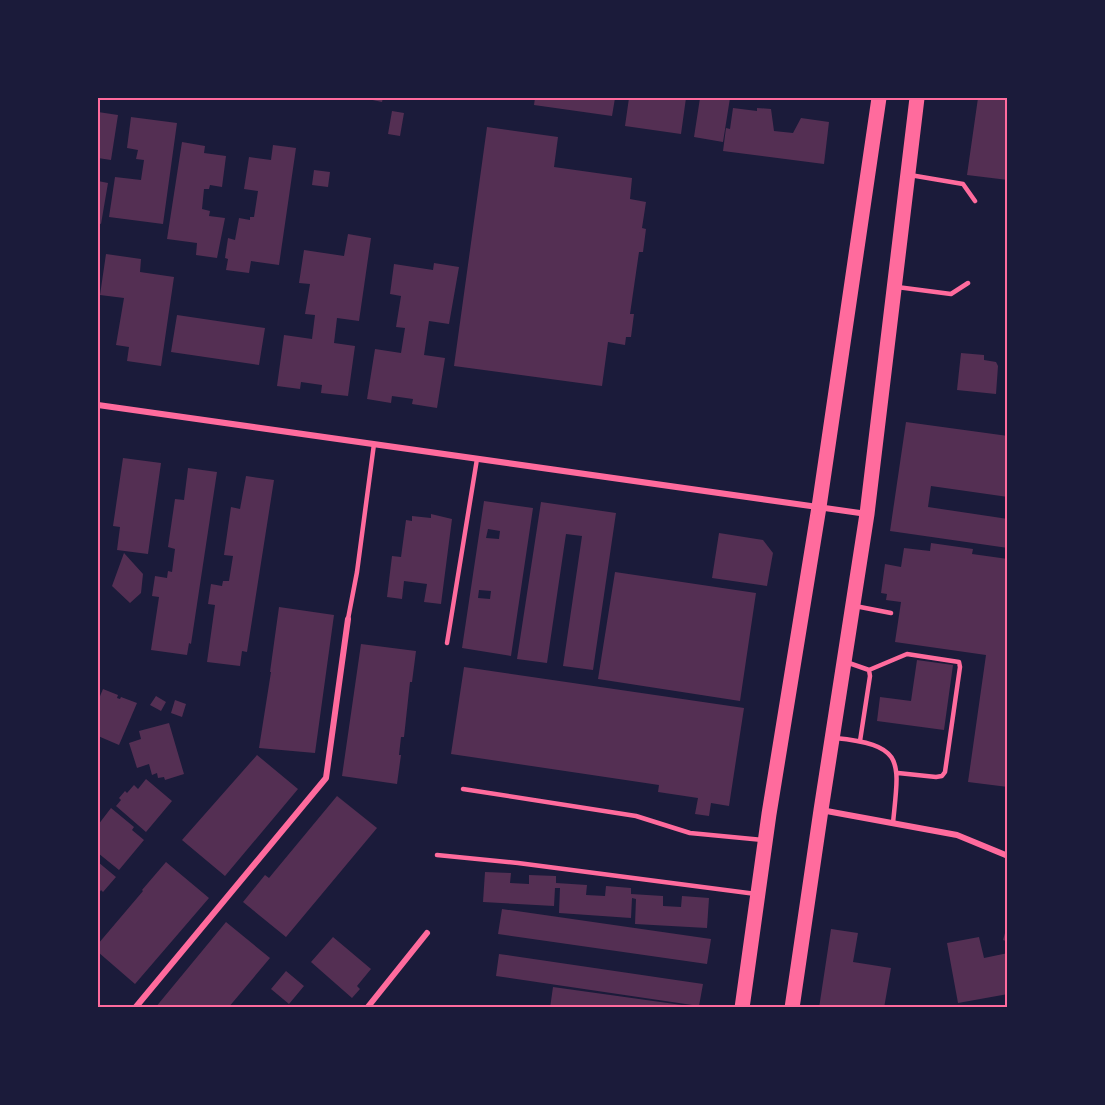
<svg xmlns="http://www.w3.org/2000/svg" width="1105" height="1105" viewBox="0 0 1105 1105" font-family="Mulish,sans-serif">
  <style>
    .building { fill: #542f53; fill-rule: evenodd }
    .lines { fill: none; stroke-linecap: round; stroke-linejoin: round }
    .service { stroke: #ff6b9d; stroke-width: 4.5 }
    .minor { stroke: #ff6b9d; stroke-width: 6 }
    .primary { stroke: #ff6b9d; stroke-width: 15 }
    .neatline { fill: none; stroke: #ff6b9d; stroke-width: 2 }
  </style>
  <rect width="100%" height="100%" fill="#1b1b3a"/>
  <!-- building -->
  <path class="building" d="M363,98H383L382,102Z
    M535,98H615L612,116L534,105Z
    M629,98H686L681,134L625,126Z
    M700,98H730L723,142L694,137Z
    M978,98H1008V180L967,175Z
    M733,108L757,111V108L771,109L774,131L793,133L801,118L829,122L824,164L723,151L726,128L730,129Z
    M392,111L404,113L400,136L388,134Z
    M98,112L118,115L111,160L98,158Z
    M131,117L177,123L163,224L109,217L115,177L141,180L144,160L136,159L138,150L127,148Z
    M487,127L558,137L554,167L632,178L630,199L646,202L642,228L646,229L643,252H639L630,314H634L631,337H626L625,345L608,342L602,386L454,366Z
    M182,142L205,146L204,153L226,156L222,187L210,185L209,189H204L202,209L210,211L209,216L225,218L217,258L196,255L197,243L167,239Z
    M273,145L296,148L279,265L251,261L249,273L226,270L228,259L225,258L228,238L235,240L239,218L250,220V217H254L258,191L244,189L249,157L271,160Z
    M314,170L330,172L328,187L312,185Z
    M98,181L108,183L101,224L98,223Z
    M348,234L371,238L359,321L337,318L334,343L355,346L348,396L321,393L322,385L301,382L300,389L277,386L284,335L312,339L315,315L305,314L310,284L299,283L304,250L344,256Z
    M106,254L141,259L140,272L174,277L161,366L127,361L129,347L116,345L124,298L100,295Z
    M434,263L459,267L449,324L429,321L424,355L445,358L437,408L412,404L413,399L392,396L391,403L367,399L375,349L401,353L405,328L396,327L401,296L390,294L394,264L433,270Z
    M177,315L265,328L259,365L171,352Z
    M961,353L984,355V360L996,362L998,366L996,394L957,390Z
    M906,422L1008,436V497L931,486L928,507L1008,519V548L890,531Z
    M123,458L161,463L148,554L117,550L120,527L113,526Z
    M188,468L217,472L191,644L189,643L187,655L151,650L159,597L152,596L155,576L167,578L168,571L172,572L175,549L168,547L175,499L184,500Z
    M246,476L274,480L247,652L242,651L240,666L207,662L215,605L208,604L211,584L222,586L223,581H229L233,556L224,555L231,507L240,509Z
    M484,501L533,508L511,656L462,648ZM488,529L500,531L499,539L486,538ZM479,590L491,591L490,599L478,598Z
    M541,502L616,513L593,670L563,666L582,536L566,534L547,663L517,659Z
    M431,514L452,519L441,604L424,602L427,584L404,581L402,599L387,597L392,556L401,557L406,520L412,521V516L431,518Z
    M719,533L763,540L773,553L767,586L712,578Z
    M931,543L973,549L972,554L1008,559V787L968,782L986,655L895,642L901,602L886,600L887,594L881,593L885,564L901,567L904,548L930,551Z
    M124,553L143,574L141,593L130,603L112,586Z
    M615,572L756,593L740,701L598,679Z
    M279,607L334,615L315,753L259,748L271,672H270Z
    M361,644L416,651L412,682H410L404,737H401L399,755H401L397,784L342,776Z
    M917,660L953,665L944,730L877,721L880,697L911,701Z
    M464,667L744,708L729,806L711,803L709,816L695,814L698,798L658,792L659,785L451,754Z
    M103,689L118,695L117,698L120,699L121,697L137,703L119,745L98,736V701Z
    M156,696L166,702L161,711L150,705Z
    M175,700L186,704L182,717L171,713Z
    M169,723L184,774L165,780L164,777L158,778L157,773L152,775L149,764L137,768L129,743L141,739L139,731Z
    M257,755L298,789L225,876L182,840Z
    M146,779L172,801L146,832L116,806L121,800L119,798L125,791L127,793L134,785L138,789Z
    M337,796L377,828L286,937L243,902L265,875L269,878Z
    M111,808L134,827L132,830L144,840L119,870L98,853V825Z
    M98,862L116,877L103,892L101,890L98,895Z
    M166,862L209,898L135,984L98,952V944L143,891L142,890Z
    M485,872L511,873L510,883L529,884V875L556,876V883L587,885L586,895L605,896L606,886L631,888V894L663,896V906L681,907L682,896L709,898L707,928L635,924L636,899L632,898L631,918L559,913L560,888H555L554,906L483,902Z
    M502,909L711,939L707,964L498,934Z
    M226,922L270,958L228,1008H155Z
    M1007,926H1008V942L1003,940Z
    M831,929L858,933L853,962L891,968L884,1008H819Z
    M333,937L371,969L357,986L360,989L352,998L311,962Z
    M979,937L984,958L1008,953V994L958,1003L947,943Z
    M499,954L703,984L699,1006L496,976Z
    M286,971L304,986L289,1004L271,989Z
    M553,987L689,1006L688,1008H550Z"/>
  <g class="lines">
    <!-- service -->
    <path class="service" d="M910,175L963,184L975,201
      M897,287L951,294L968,283
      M855,606L891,613
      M348,619L357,572L374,444
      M447,643L477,459
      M846,662L869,670L870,676L860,741
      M869,670L907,654L959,662L960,667L945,772L942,776L936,777L898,773
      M835,738C906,745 899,761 893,823
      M463,789L636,816L690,833L763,840
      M437,855L518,863L756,894"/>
    <!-- minor -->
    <path class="minor" d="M98,405L867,514
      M821,810L957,835L1008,856
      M135,1008L326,778L348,619
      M367,1008L427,933"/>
    <!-- primary -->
    <path class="primary" d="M742,1008L769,814L819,507L879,98
      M792,1008L821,810L867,514L917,98"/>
  </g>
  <!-- border -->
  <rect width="1105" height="1105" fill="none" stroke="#1b1b3a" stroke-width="198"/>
  <rect x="99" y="99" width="907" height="907" class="neatline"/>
</svg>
